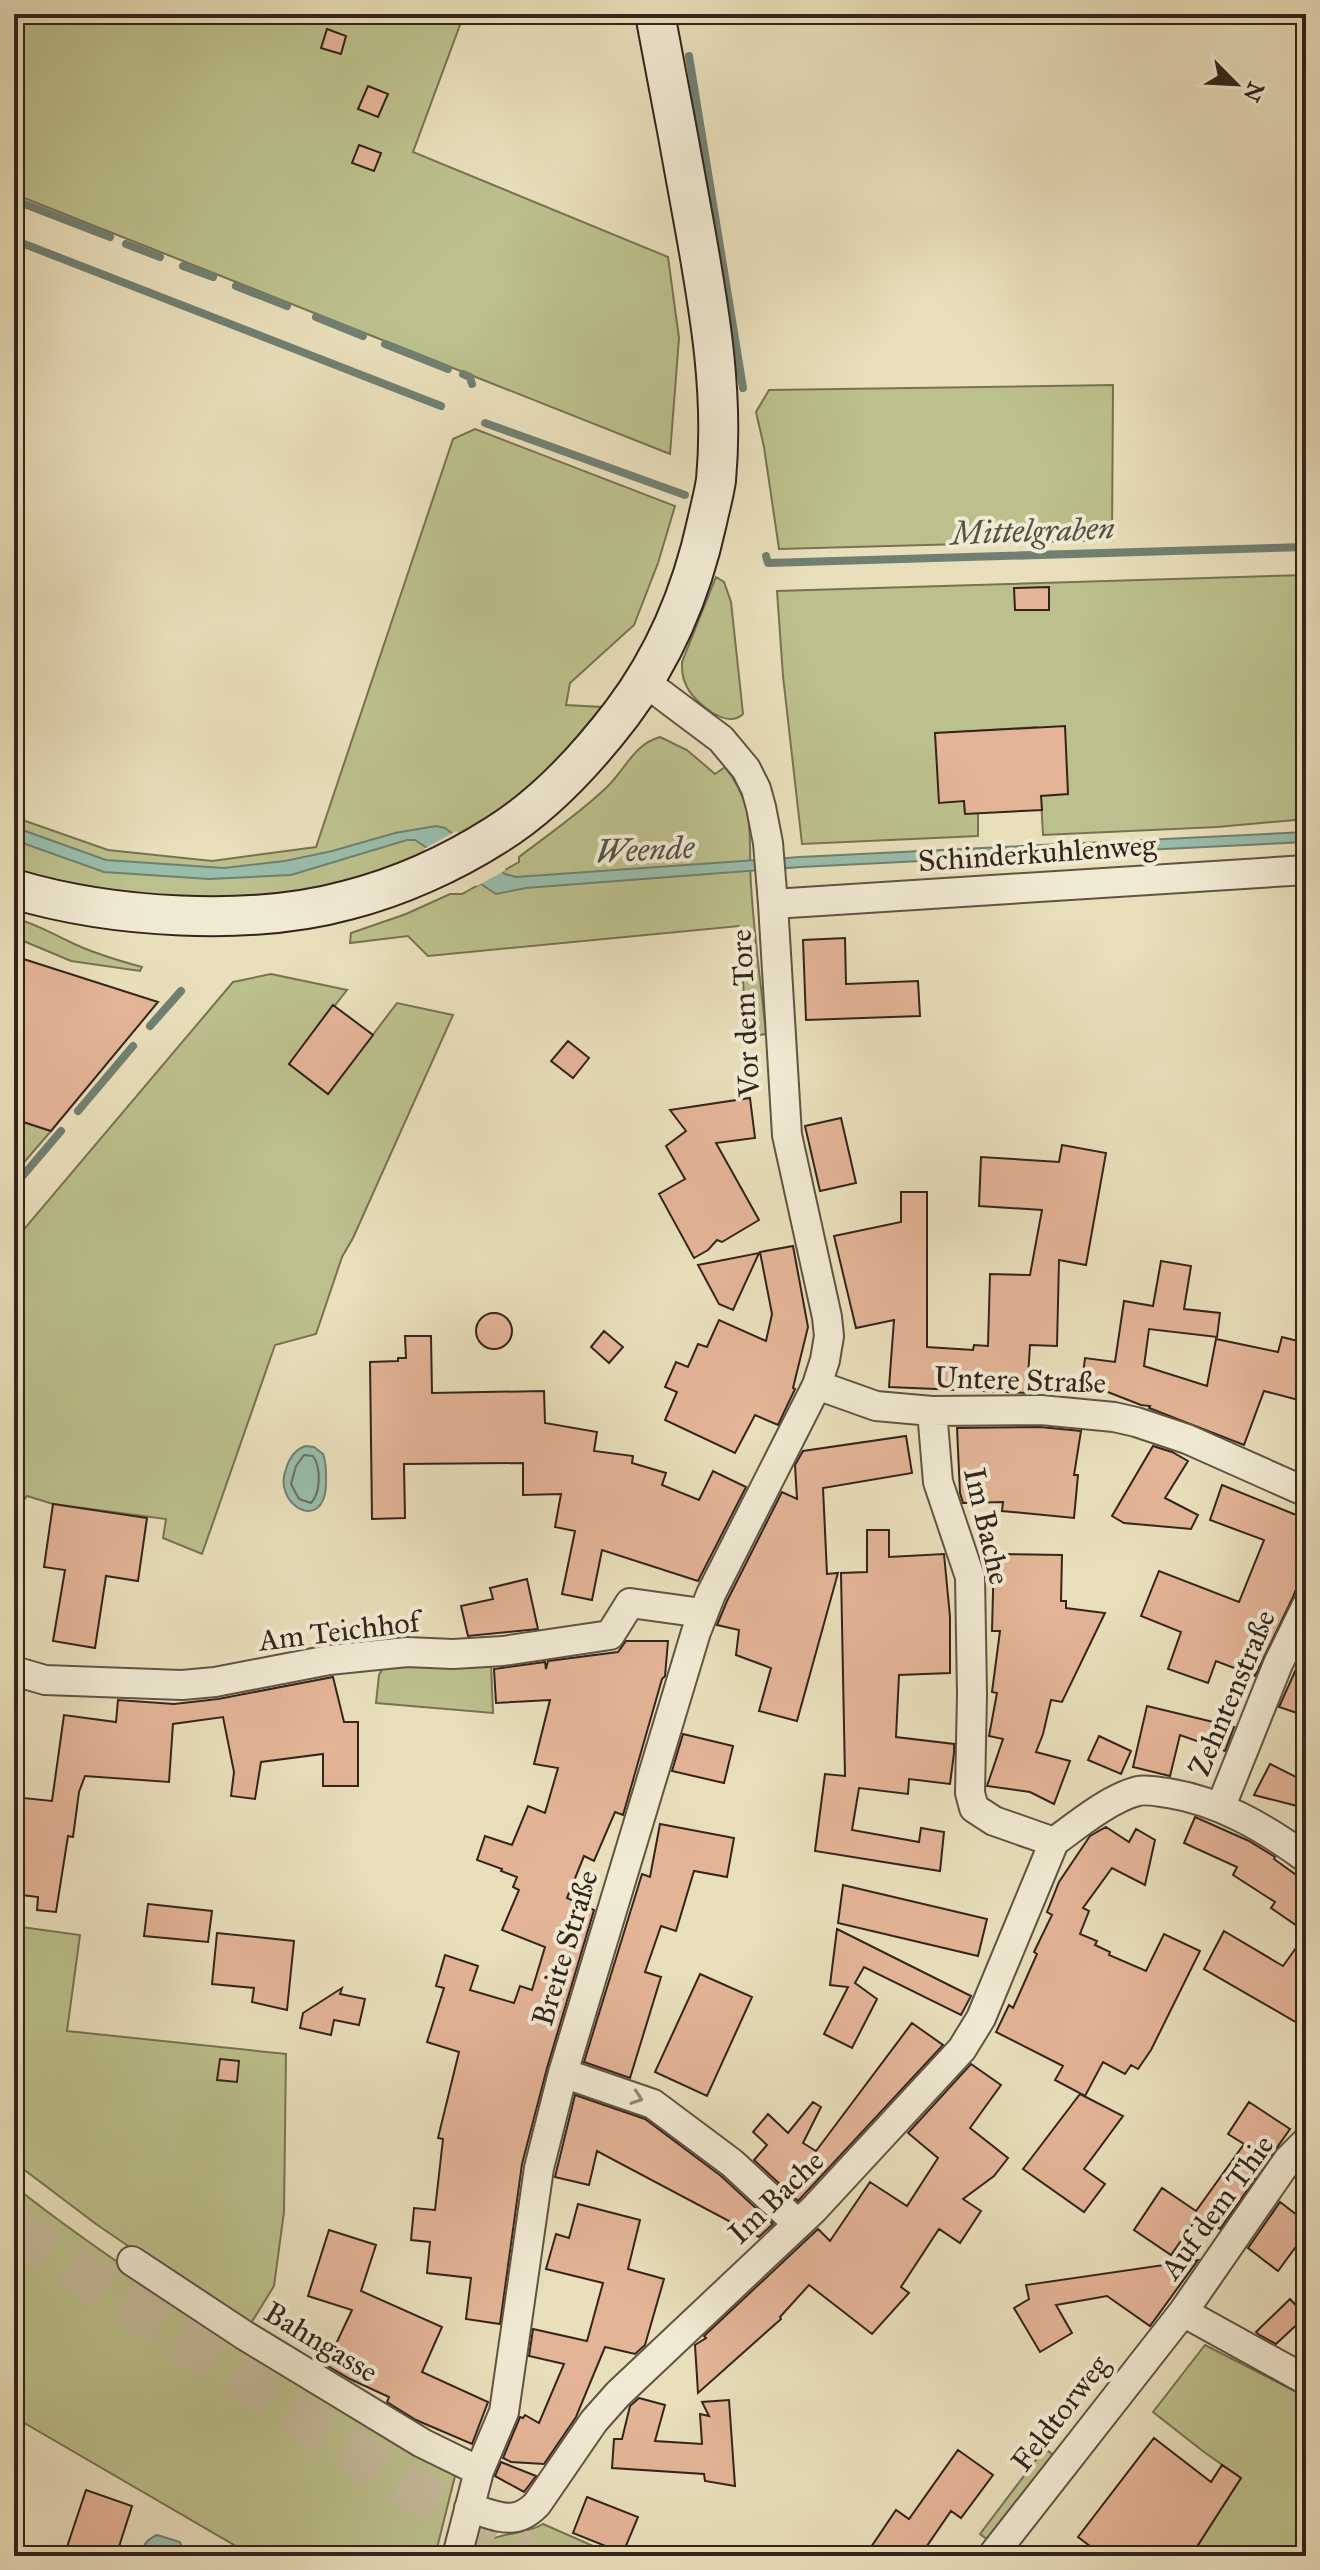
<svg xmlns="http://www.w3.org/2000/svg" width="1320" height="2570" viewBox="0 0 1320 2570" font-family="'IM FELL Great Primer',serif">
  <style>
    .green { fill: #bcc08c; stroke: #787254; stroke-width: 2 }
    .water { fill: #99bdab; stroke: #718072; stroke-width: 2 }
    .pier { fill: #e9dfbb }
    .lines { fill: none; stroke-linecap: round; stroke-linejoin: round }
    .shore { stroke: #667064; stroke-width: 2 }
    .stream { stroke: #718072; stroke-width: 8 }
    .building { fill: #e4b497; stroke: #34241c; stroke-width: 2 }
    .highway-tunnel { stroke: #c5ba9b; stroke-width: 44; stroke-dasharray: 44 22; stroke-linecap: butt }
    .street-casing { stroke: #615344; stroke-width: 32 }
    .secondary-casing { stroke: #34241c; stroke-width: 42 }
    .street { stroke: #f1ead3; stroke-width: 28 }
    .secondary { stroke: #f1ead3; stroke-width: 38 }
    .oneway { stroke: #928778 }
    .labels { text-anchor: middle; dominant-baseline: central; stroke-width: 8; stroke-linejoin: round; paint-order: stroke }
    .street-label { font-size: 30px; fill: #34241c; stroke: #f1ead3 }
    .water-label { font-size: 32px; font-style: italic; fill: #525247; stroke: #f1ead3 }
  </style>
  <rect width="100%" height="100%" fill="#e9dfbb"/>
  <filter id="stains"><feTurbulence type="fractalNoise" baseFrequency=".0025" numOctaves="4"/><feColorMatrix values="0 0 0 0 .2 0 0 0 0 .09 0 0 0 0 .02 0 0 0 .5 -.17"/></filter>
  <radialGradient id="worn" r=".72"><stop offset=".6" stop-color="#630" stop-opacity="0"/><stop offset="1" stop-color="#630" stop-opacity=".3"/></radialGradient>
  <!-- green -->
  <path class="green" d="M14,14H464L413,152L668,257L679,338L670,454L14,194Z
    M1113,385L1112,540L779,549L764,447L756,412L769,390Z
    M475,429L675,506L658,563L634,625L570,683L566,705L602,707L550,769L495,815L415,861L315,893L239,901L157,899L14,872V817L108,850L212,861L316,847L453,439Z
    M1306,575V819L1217,827L1043,835L1037,727L960,732L965,813H978V836L802,844L783,676L777,591Z
    M716,577L724,582L731,602L743,714C727,730 695,703 687,687C682,678 682,671 682,662Z
    M660,737L687,750L715,774L725,767C735,779 743,795 747,811C752,833 749,862 751,885C754,935 761,984 766,1034L747,1037L739,926L428,956L408,936L350,943L351,933L406,914L450,894H462L519,862V857C549,834 580,813 607,787C625,770 634,744 660,737Z
    M14,918C34,923 49,932 68,941C92,953 116,960 142,967L140,971L71,961L14,937Z
    M271,974L347,990L289,1064L328,1094L397,1003L453,1015L353,1238L342,1257L316,1334L275,1345L202,1554L163,1538L166,1519L53,1504L27,1496L14,1512V1241L233,982Z
    M14,1119L51,1131L14,1174Z
    M491,1663L493,1713L376,1703L379,1675L385,1664Z
    M14,1926L80,1935L67,2031L286,2054L284,2212L274,2286L248,2328L96,2224L14,2162Z
    M14,2186C152,2295 306,2381 456,2472L435,2556H253L14,2417Z
    M1205,2345L1306,2397V2556H1191L1241,2478L1204,2452L1153,2412Z
    M1045,2448L1053,2455L988,2540L980,2534Z
    M543,2524L616,2556H477C487,2528 518,2539 543,2524Z"/>
  <!-- water -->
  <path class="water" d="M436,826L445,828L505,874L516,877L800,857L1306,832V842L801,867L526,888L496,894L415,840H407L291,875L209,879L104,872L14,840V827L106,860L224,868L285,861L332,851L395,833Z
    M306,1446L314,1447L323,1454C327,1464 326,1475 326,1486C323,1534 272,1504 286,1469C289,1459 295,1449 306,1446Z
    M157,2535L180,2542L183,2551L180,2556H143C141,2546 148,2539 157,2535Z"/>
  <!-- pier -->
  <path class="pier" d="M456,831L506,870L477,886L424,849Z"/>
  <g class="lines">
    <!-- shore -->
    <path class="shore" d="M304,1455L313,1456C321,1467 321,1493 311,1503L299,1499L291,1484L296,1466Z"/>
    <!-- stream -->
    <path class="stream" d="M682,14L683,18
      M689,56L743,388
      M14,200L110,237
      M14,240L441,406
      M126,244L160,257
      M183,266L213,277
      M236,286L287,306
      M316,317L363,336
      M385,344L448,369
      M463,374L470,377L472,384
      M485,423L685,495
      M766,556L768,563L1306,547
      M150,1026L181,991
      M78,1111L133,1046
      M14,1186L61,1131"/>
  </g>
  <!-- building -->
  <path class="building" d="M327,29L346,36L341,54L321,48Z
    M368,86L388,94L378,117L358,109Z
    M359,145L381,153L374,171L352,163Z
    M1049,587V610H1015L1014,588Z
    M1065,726L1068,794L1041,796L1042,810L965,814L964,801L939,803L935,733Z
    M845,938L846,984L918,981L920,1016L806,1020L803,940Z
    M14,956L158,1002L51,1131L14,1119Z
    M333,1005L373,1035L328,1094L289,1064Z
    M568,1041L589,1058L573,1078L551,1061Z
    M750,1098L755,1138L716,1143L759,1220L722,1242L717,1240L708,1250L694,1258L659,1194L685,1179L666,1146L686,1131L670,1110Z
    M841,1118L856,1183L820,1191L805,1126Z
    M1062,1145L1106,1153L1086,1265L1059,1260L1057,1346L1030,1345L1027,1393L889,1387L894,1320L856,1328L834,1236L901,1222V1192H927V1347L973,1350L974,1345L988,1346L990,1274L1030,1275L1042,1210L979,1206L981,1157L1059,1162Z
    M793,1246L808,1327L793,1388L795,1389L778,1425L755,1415L735,1453L665,1420L677,1392L665,1387L676,1362L688,1367L698,1344L707,1347L719,1320L766,1341L772,1314L760,1252Z
    M759,1253L733,1310L719,1304L698,1265Z
    M1161,1261L1191,1266L1184,1309L1220,1313L1217,1337L1149,1329L1144,1366L1207,1386L1216,1339L1278,1352L1282,1337L1306,1343V1402L1264,1391L1244,1445L1149,1408L1150,1406L1141,1405L1082,1382L1085,1358L1115,1362L1124,1301L1153,1306Z
    M476 1331a18 18 0 1 1 36 0a18 18 0 1 1-36 0Z
    M604,1331L623,1347L609,1363L591,1347Z
    M405,1336H431L432,1393L544,1391L545,1423L597,1432L594,1451L633,1456L632,1463L666,1473L662,1485L699,1500L713,1471L746,1487L698,1581L602,1550L592,1600L562,1594L575,1531L555,1527L561,1494L523,1495V1463L404,1464L405,1518L372,1519L370,1362L398,1361V1358H406Z
    M1040,1427L1081,1431L1074,1475H1078L1074,1518L1002,1511L1003,1502L963,1503L960,1493L957,1428Z
    M906,1436L912,1473L823,1488L827,1574L838,1573L797,1721L759,1711L771,1668L736,1655L739,1630L717,1625L727,1601L782,1492L797,1499L795,1465L803,1451Z
    M1153,1446L1172,1452L1188,1461L1165,1498L1198,1515L1191,1529L1124,1523L1112,1516Z
    M1222,1485L1306,1519V1563L1293,1597L1255,1676L1216,1661L1208,1683L1168,1669L1181,1632L1141,1616L1159,1571L1239,1602L1264,1540L1210,1520Z
    M53,1504L147,1518L138,1581L106,1576L95,1648L53,1641L65,1570L44,1567Z
    M867,1530H889V1557L944,1554L950,1617V1673L899,1675L896,1737L954,1744V1753L950,1784L909,1779L908,1794L859,1788L852,1830L919,1842L921,1828L944,1832L940,1871L815,1851L825,1774L845,1776L841,1573L867,1572Z
    M994,1554L1062,1555L1061,1601H1066V1608L1105,1613L1062,1702L1051,1700L1043,1734L1036,1752L1070,1761L1054,1804L1030,1792L987,1786L1003,1739L989,1736L997,1693L992,1692L1000,1631H992Z
    M527,1579L538,1629L468,1636L461,1606L493,1599L490,1588Z
    M626,1641H668L665,1676L662,1679L623,1815L615,1812L594,1861L584,1856L567,1898L594,1910L547,2068L522,2164L500,2324L466,2319L471,2278L427,2273L430,2242L411,2240L414,2208L435,2210L443,2139L438,2138L459,2052L427,2042L444,1988L436,1986L445,1955L478,1966L470,1990L514,2003L520,1986L532,1990L545,1947L502,1930L519,1890L513,1887L517,1877L501,1871L502,1869L477,1860L485,1836L512,1845L528,1806L545,1813L558,1768L534,1764L550,1700L496,1703L494,1669L545,1662L546,1669L548,1661L618,1652Z
    M1306,1647V1716L1279,1707Z
    M333,1677L344,1722H358V1786H323V1754L261,1762L255,1799L231,1796L234,1772L223,1717L173,1724L169,1782L85,1776L79,1792L73,1837L68,1836L56,1912L37,1910L38,1897L14,1894V1797L52,1801L64,1715L116,1722L118,1700L174,1704L218,1699Z
    M1147,1706L1234,1727L1225,1751L1180,1735L1170,1776L1133,1767Z
    M683,1734L733,1746L724,1783L672,1771Z
    M1099,1736L1131,1751L1121,1774L1088,1760Z
    M1270,1764L1306,1782V1797L1301,1807L1254,1795Z
    M1195,1817L1249,1841L1275,1857L1274,1859L1306,1882V1932L1271,1908L1275,1902L1233,1875L1237,1867L1184,1843Z
    M660,1824L734,1838L727,1877L694,1871L676,1931L661,1926L645,1972L661,1977L630,2078L584,2062L642,1874L650,1877Z
    M1106,1827L1129,1842L1136,1829L1155,1840L1145,1885L1112,1868L1083,1908L1089,1911L1080,1934L1097,1941L1095,1945L1110,1952L1109,1955L1146,1971L1164,1934L1200,1951L1151,2050L1138,2069L1131,2065L1125,2074L1103,2062L1085,2096L1055,2080L1063,2066L996,2032L1009,2005L1013,2008L1037,1954L1034,1952L1052,1915L1047,1912L1059,1882L1090,1836Z
    M843,1885L987,1919L978,1956L838,1923Z
    M148,1904L212,1911L208,1942L144,1936Z
    M837,1929L971,1996L961,2015L864,1967L855,1983L877,1999L852,2048L824,2034L848,1987L830,1985Z
    M1224,1931L1283,1966L1306,1934V2028L1204,1969Z
    M217,1933L294,1941L287,2010L252,2002L254,1988L212,1984Z
    M700,1974L752,1997L707,2096L655,2072Z
    M342,1988L340,1994L365,1999L359,2025L334,2020L331,2035L300,2028L303,2013Z
    M912,2023L943,2045L798,2201L754,2160L767,2145L753,2132L768,2114L788,2133L813,2102L821,2107L803,2143L816,2151Z
    M220,2059L239,2061L237,2082L217,2080Z
    M971,2064L1001,2085L970,2128L1008,2158L994,2176L963,2199L981,2211L960,2243L939,2229L901,2287L909,2293L872,2334L809,2285L780,2317L781,2319L698,2393L695,2345L706,2338L704,2336L818,2229L830,2241L870,2182L907,2206L938,2158L908,2133Z
    M1080,2094L1123,2116L1084,2169L1105,2184L1084,2212L1023,2169Z
    M575,2095L645,2119L721,2176L773,2224L759,2237L597,2151L589,2185L555,2177Z
    M1249,2102L1290,2129L1220,2229L1199,2215L1171,2255L1134,2230L1162,2188L1196,2211L1244,2144L1228,2134Z
    M1280,2202L1306,2222V2233L1278,2271L1248,2248Z
    M578,2204L640,2220L628,2269L664,2279L645,2345L635,2354L605,2347L576,2417L544,2464L511,2462L503,2458L520,2417L523,2418L525,2415L539,2423L564,2364L529,2356L533,2329L587,2341L603,2283L546,2269L556,2234L569,2238Z
    M329,2230L376,2245L361,2291L442,2327L422,2372L488,2402L472,2444L416,2420L387,2402L389,2397L350,2379L326,2365L352,2310L308,2296Z
    M1198,2260L1150,2326L1107,2296L1056,2305L1072,2333L1040,2352L1014,2308L1029,2299L1026,2285Z
    M1290,2299L1306,2316L1276,2344L1258,2334L1256,2332Z
    M639,2398L665,2405L655,2441L702,2444L700,2414L709,2416L702,2402L729,2400L735,2486L705,2481L704,2474L612,2468L614,2439H622L630,2406Z
    M1154,2438L1211,2482L1222,2465L1241,2478L1191,2556H1103L1078,2537Z
    M958,2450L993,2475L961,2518L951,2511L920,2556H865L896,2510L909,2519Z
    M501,2462L536,2476L524,2492L495,2476Z
    M86,2490L132,2506L116,2556H64Z
    M587,2497L638,2517L623,2553L573,2533Z"/>
  <g class="lines">
    <!-- highway-tunnel -->
    <path class="highway-tunnel" d="M14,2228L386,2473L526,2556"/>
    <defs>
      <path id="street" d="M773,904L1306,870
        M817,1385L876,1406L932,1411L1041,1410L1114,1417L1136,1422L1187,1439L1306,1492
        M14,1671L45,1680L182,1685L215,1682L329,1660L407,1652L453,1654L503,1651L610,1635L630,1603L702,1613
        M1221,1806L1278,1664L1306,1607
        M1054,1842C1077,1825 1110,1798 1138,1791C1147,1789 1159,1792 1168,1793C1219,1801 1265,1828 1306,1858
        M563,2073L653,2104L732,2163L798,2224
        M132,2261L244,2335L422,2443L479,2471
        M1183,2312L1306,2380
        M469,2508C497,2515 514,2528 537,2504L594,2421L618,2394L814,2209L962,2049L981,2018L1054,1842L994,1821L974,1808L970,1793L972,1694L970,1577L938,1482L932,1411
        M457,2556L479,2471L504,2412L539,2168L563,2073L696,1632L711,1594L817,1385L825,1360L829,1336L827,1317L787,1135L773,904L768,843L761,807L756,789L746,769L721,739L645,682
        M992,2556L1183,2312L1288,2160L1306,2142"/>
      <path id="secondary" d="M14,889C111,918 250,927 348,900C399,887 452,863 496,835C546,804 587,759 622,713C665,656 692,591 707,522C710,508 714,494 716,480C724,395 710,313 695,229C682,157 669,86 655,14"/>
    </defs>
    <!-- street casing -->
    <use href="#street" class="street-casing"/>
    <!-- secondary casing -->
    <use href="#secondary" class="secondary-casing"/>
    <!-- street -->
    <use href="#street" class="street"/>
    <!-- secondary -->
    <use href="#secondary" class="secondary"/>
  </g>
  <!-- one-way arrows -->
  <defs><path id="oneway-chevron" d="M-2-3.5L2.5 0L-2 3.5" fill="none" stroke-width="1.6" stroke-linecap="round" stroke-linejoin="round" transform="scale(2)"/></defs>
  <use class="oneway" href="#oneway-chevron" transform="translate(637 2098) rotate(19)"/>
  <g class="labels">
    <!-- street labels -->
    <g class="street-label">
      <text transform="translate(1037 853) rotate(-4)">Schinderkuhlenweg</text>
      <text transform="translate(745 1013) rotate(-93)">Vor dem Tore</text>
      <text transform="translate(1020 1380) rotate(2)">Untere Straße</text>
      <text transform="translate(987 1526) rotate(77)">Im Bache</text>
      <text transform="translate(339 1631) rotate(-7)">Am Teichhof</text>
      <text transform="translate(1232 1693) rotate(-67)">Zehntenstraße</text>
      <text transform="translate(565 1948) rotate(-73)">Breite Straße</text>
      <text transform="translate(776 2197) rotate(-44)">Im Bache</text>
      <text transform="translate(1217 2207) rotate(-54)">Auf dem Thie</text>
      <text transform="translate(321 2342) rotate(31)">Bahngasse</text>
      <text transform="translate(1060 2413) rotate(-52)">Feldtorweg</text>
    </g>
    <!-- water labels -->
    <g class="water-label">
      <text transform="translate(1033 531) rotate(-2)">Mittelgraben</text>
      <text transform="translate(645 850) rotate(-3)">Weende</text>
    </g>
  </g>
  <!-- margin -->
  <rect width="1320" height="2570" fill="none" stroke="#e9dfbb" stroke-width="48"/>
  <rect x="16" y="16" width="1288" height="2538" fill="none" stroke="#34241c" stroke-width="4"/>
  <rect x="24" y="24" width="1272" height="2522" fill="none" stroke="#34241c" stroke-width="2"/>
  <!-- north arrow -->
  <g transform="translate(1236 84) rotate(114)" stroke="#f1ead3" stroke-width="6" paint-order="stroke">
  <path d="M0-6L14 30L0 20L-14 30Z" fill="#34241c"/>
  <text y="-12" font-size="22" font-weight="bold" text-anchor="middle" fill="#34241c">N</text>
  </g>
  <rect width="100%" height="100%" filter="url(#stains)"/>
  <rect width="100%" height="100%" fill="url(#worn)"/>
</svg>
